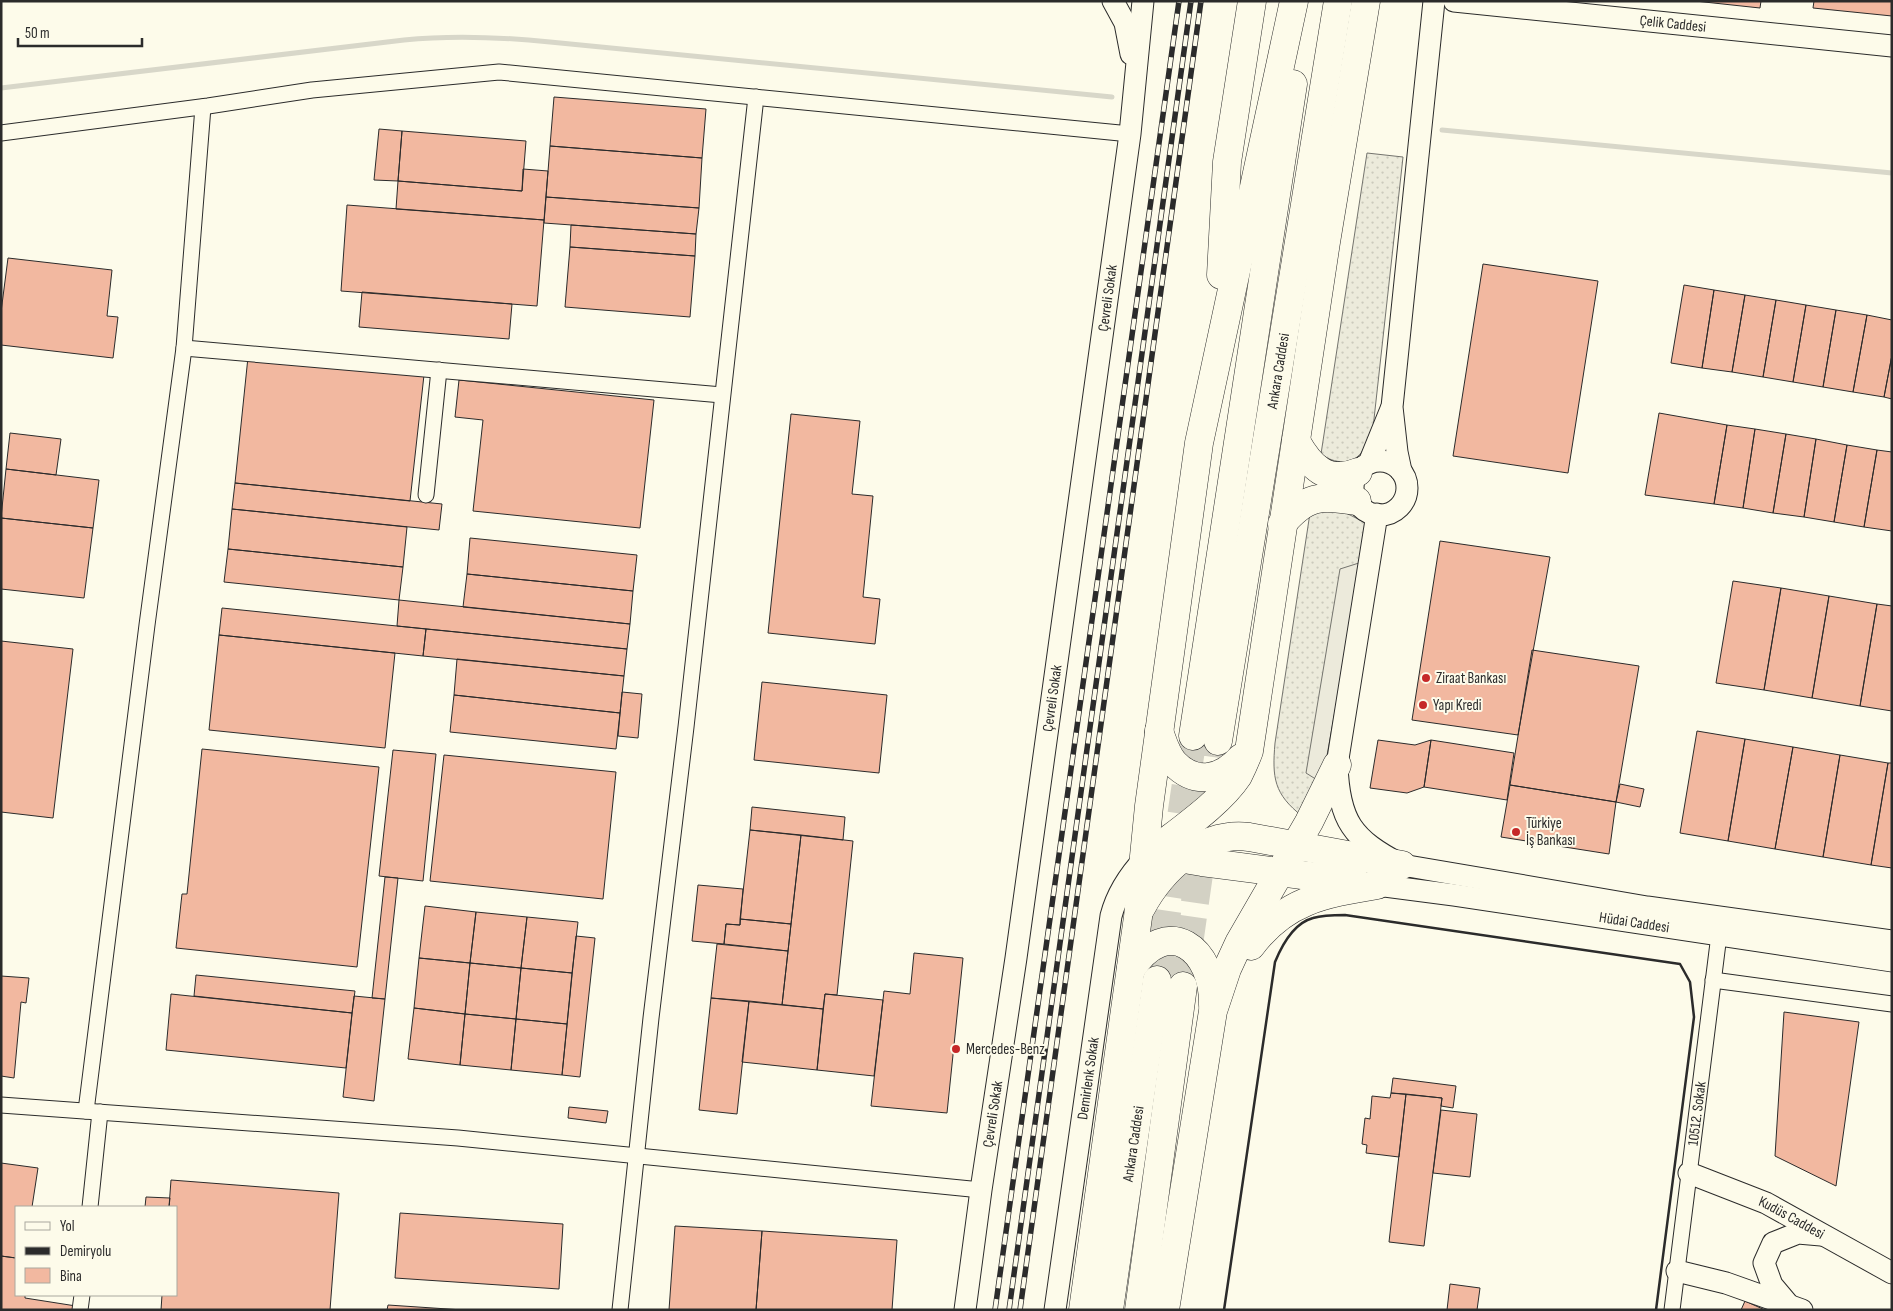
<svg xmlns="http://www.w3.org/2000/svg" width="1893" height="1311" viewBox="0 0 1893 1311" font-family="'Sofia Sans Condensed',sans-serif">
  <style>
    .grass { fill: url(#grass-dots); stroke: #74746e }
    .parking { fill: #eceadb; stroke: #74746e }
    .lines { fill: none; stroke-linecap: round; stroke-linejoin: round }
    .stream { stroke: #d8d7c9; stroke-width: 5 }
    .building { fill: #f2b8a0; stroke: #2b2b2b }
    .highway-tunnel { stroke: #d3d1c4; stroke-width: 28; stroke-dasharray: 28 14; stroke-linecap: butt }
    .street-casing { stroke: #2b2b2b; stroke-width: 17 }
    .secondary-casing { stroke: #2b2b2b; stroke-width: 23 }
    .highway-casing { stroke: #2b2b2b; stroke-width: 29 }
    .street { stroke: #fdfbea; stroke-width: 15 }
    .secondary { stroke: #fdfbea; stroke-width: 21 }
    .highway { stroke: #fdfbea; stroke-width: 28 }
    .rail-casing { stroke: #2b2b2b; stroke-width: 5.5 }
    .rail { stroke: #fdfbea; stroke-width: 4; stroke-dasharray: 11; stroke-linecap: butt }
    .wall { stroke: #2b2b2b; stroke-width: 2.5 }
    .poi-dot { fill: #c62828; stroke: #fdfbea; stroke-width: 2 }
    .labels { text-anchor: middle; dominant-baseline: central; stroke-width: 4; stroke-linejoin: round; paint-order: stroke }
    .street-label { font-size: 15px; fill: #2b2b2b; stroke: #fdfbea }
    .poi-label { font-size: 15px; fill: #2b2b2b; stroke: #fdfbea; text-anchor: start }
  </style>
  <defs>
    <pattern id="grass-dots" width="8" height="8" patternUnits="userSpaceOnUse" patternTransform="scale(1.25)"><rect width="8" height="8" fill="#ecebdb"/><path d="M2 2h.1M6 6h.1" fill="none" stroke="#cbcabc" stroke-width="1.8" stroke-linecap="round"/></pattern>
  </defs>
  <rect width="100%" height="100%" fill="#fdfbea"/>
  <!-- grass -->
  <path class="grass" d="M1367,153L1403,157L1373,428C1370,435 1367,444 1363,450C1354,466 1334,464 1321,454Z
    M1340,510L1370,525L1362,562L1322,783L1302,816C1274,794 1272,778 1275,743L1310,513Z"/>
  <!-- parking -->
  <path class="parking" d="M1362,562L1322,783L1306,773L1340,569Z"/>
  <g class="lines">
    <!-- stream -->
    <path class="stream" d="M1,88L404,40C453,35 501,37 550,42L1112,97
      M1442,130L1892,173"/>
  </g>
  <!-- building -->
  <path class="building" d="M1695,1H1761L1760,8Z
    M1814,1H1892V16L1813,8Z
    M554,97L706,109L702,158L550,146Z
    M379,129L402,131L398,181L374,180Z
    M402,131L526,141L522,191L398,181Z
    M550,146L702,158L699,208L546,197Z
    M523,169L548,171L544,220L396,209L398,181L522,191Z
    M546,197L699,208L696,234L544,223Z
    M347,205L544,220L537,306L341,291Z
    M571,225L696,234L695,256L570,247Z
    M570,247L695,256L690,317L565,307Z
    M8,258L112,270L107,316L118,317L113,358L1,345V312Z
    M1483,264L1598,281L1568,473L1453,456Z
    M1684,285L1714,290L1702,368L1671,363Z
    M1714,290L1745,295L1732,372L1702,368Z
    M362,292L512,304L509,339L359,327Z
    M1745,295L1776,300L1763,377L1732,372Z
    M1776,300L1806,305L1793,382L1763,377Z
    M1806,305L1836,310L1823,387L1793,382Z
    M1836,310L1867,315L1853,392L1823,387Z
    M1867,315L1892,320V355L1884,397L1853,392Z
    M1892,355V399L1884,397Z
    M248,357L424,375L410,501L235,483Z
    M459,380L654,400L640,528L473,511L483,420L455,417Z
    M1659,413L1727,425L1714,504L1645,495Z
    M791,414L860,421L852,494L873,496L863,597L880,599L875,644L768,633Z
    M1727,425L1755,429L1743,508L1714,504Z
    M1755,429L1786,434L1773,513L1743,508Z
    M10,433L61,439L56,475L6,469Z
    M1786,434L1816,439L1804,517L1773,513Z
    M1816,439L1847,445L1834,522L1804,517Z
    M1847,445L1877,450L1864,527L1834,522Z
    M1877,450L1892,452V531L1864,527Z
    M6,469L99,480L93,528L1,518Z
    M235,483L442,504L439,530L232,509Z
    M232,509L407,527L403,567L228,549Z
    M1,518L93,528L84,598L1,589Z
    M470,538L637,555L633,591L467,574Z
    M1440,541L1550,557L1518,735L1412,720Z
    M228,549L403,567L399,600L224,582Z
    M467,574L633,591L630,624L463,607Z
    M1733,581L1781,588L1764,690L1716,683Z
    M1781,588L1829,596L1812,698L1764,690Z
    M1829,596L1877,604L1860,706L1812,698Z
    M399,600L630,624L627,649L397,626Z
    M1877,604L1892,606V711L1860,706Z
    M222,608L426,629L423,656L219,635Z
    M426,629L627,649L624,676L423,656Z
    M219,635L395,653L385,748L209,730Z
    M1,641L73,649L53,818L1,812Z
    M1532,650L1639,666L1616,802L1510,785Z
    M457,659L624,676L620,713L454,695Z
    M762,682L887,695L879,773L754,760Z
    M622,692L642,694L638,738L618,736Z
    M454,695L620,713L616,749L450,732Z
    M1697,731L1745,739L1728,841L1680,833Z
    M1745,739L1793,747L1775,849L1728,841Z
    M1378,740L1415,745L1431,740L1424,787L1407,793L1370,788Z
    M1431,740L1514,753L1507,800L1424,787Z
    M1793,747L1840,755L1823,857L1775,849Z
    M202,749L379,767L357,967L176,948L182,894H187Z
    M393,750L436,754L423,881L379,876Z
    M444,755L616,772L603,899L430,881Z
    M1840,755L1888,763L1871,865L1823,857Z
    M1888,763H1892V868L1871,865Z
    M1620,784L1644,789L1640,807L1616,802Z
    M1510,785L1616,802L1609,854L1501,837Z
    M752,807L845,817L843,840L750,830Z
    M750,830L801,835L791,924L740,919Z
    M801,835L853,841L837,995L825,994L823,1009L782,1005Z
    M385,877L398,878L385,999L372,998Z
    M698,885L743,889L740,925L726,924L724,944L692,941Z
    M425,906L476,912L470,963L419,958Z
    M476,912L527,917L521,968L470,963Z
    M527,917L578,922L572,973L521,968Z
    M740,919L791,924L788,951L724,944L726,924L740,925Z
    M576,936L595,938L580,1077L562,1075Z
    M717,944L788,951L782,1005L711,998Z
    M914,953L963,958L947,1113L871,1106L884,991L910,994Z
    M419,958L470,963L465,1014L414,1008Z
    M470,963L521,968L516,1019L465,1014Z
    M521,968L572,973L567,1024L516,1019Z
    M196,975L355,991L352,1013L194,996Z
    M1,976L29,978L26,1003L21,1002L14,1078L1,1076Z
    M171,994L352,1013L346,1068L166,1050Z
    M825,994L883,1000L874,1076L817,1070Z
    M354,996L385,999L374,1101L343,1097Z
    M711,998L749,1001L737,1114L699,1110Z
    M749,1001L823,1009L817,1070L742,1062Z
    M414,1008L465,1014L460,1065L408,1059Z
    M1784,1012L1859,1022L1836,1186L1775,1156Z
    M465,1014L516,1019L511,1070L460,1065Z
    M516,1019L567,1024L562,1075L511,1070Z
    M1393,1078L1456,1086L1453,1108L1441,1106L1442,1098L1391,1093Z
    M1391,1093L1406,1094L1399,1157L1366,1153L1367,1145L1362,1144L1365,1118L1370,1119L1372,1096L1390,1098Z
    M1406,1094L1442,1098L1424,1246L1389,1242Z
    M569,1107L608,1111L606,1123L568,1118Z
    M1441,1110L1477,1114L1470,1177L1433,1173Z
    M1,1163L38,1168L32,1207H16V1258L1,1256Z
    M171,1180L339,1193L330,1310H161L162,1295H176V1207H169Z
    M146,1197L170,1198L169,1207H145Z
    M400,1213L563,1224L559,1289L395,1278Z
    M675,1226L762,1231L756,1310H669Z
    M762,1231L897,1240L892,1310H756Z
    M1,1256L16,1258V1295H25V1298L76,1306V1310H1Z
    M1450,1284L1480,1288L1477,1310H1447Z
    M1745,1301L1765,1310H1741Z
    M388,1305L463,1310H387Z"/>
  <g class="lines">
    <!-- highway-tunnel -->
    <path class="highway-tunnel" d="M1210,799L1218,741
      M1157,980L1193,736
      M1183,986L1204,839"/>
    <defs>
      <g id="street">
        <path d="M1,133L208,106L312,90L499,72L1130,134"/>
        <path d="M184,348L722,395"/>
        <path d="M426,495L439,370"/>
        <path d="M1713,980L1892,1004"/>
        <path d="M1,1105L458,1138L981,1190"/>
        <path d="M86,1111L147,625L184,348L203,107"/>
        <path d="M90,1207L100,1112"/>
        <path d="M80,1310L82,1295"/>
        <path d="M620,1310L651,1018L686,727L756,97"/>
        <path id="s1" d="M1672,1310L1720,927"/>
      </g>
      <g id="secondary">
        <path d="M1113,1L1125,23L1131,54"/>
        <path id="s2" d="M1454,1L1892,46"/>
        <circle cx="1380" cy="488" r="27"/>
        <path d="M1369,463L1391,409"/>
        <path d="M1401,471L1397,452L1392,407L1434,1"/>
        <path d="M1377,514L1337,765C1339,821 1352,839 1402,865L1647,907L1892,941"/>
        <path id="s3" d="M1377,885L1454,895L1892,961"/>
        <path id="s4" d="M1689,1173L1766,1203L1892,1273"/>
        <path d="M1677,1271L1726,1283L1802,1310"/>
        <path d="M1788,1304L1772,1285L1764,1263L1773,1243L1798,1233L1821,1235"/>
        <path id="s5" d="M965,1310L981,1190L1016,958L1130,134L1143,1"/>
        <path id="s6" d="M1055,1310L1111,916C1117,893 1129,875 1145,858"/>
      </g>
      <g id="highway">
        <path d="M1221,275L1227,162L1252,1"/>
        <path d="M1296,441C1310,466 1327,485 1358,472"/>
        <path d="M1282,524C1308,494 1320,496 1357,501"/>
        <path d="M1159,731C1163,742 1166,754 1174,763C1196,786 1222,779 1241,758"/>
        <path d="M1193,736L1293,84"/>
        <path id="s7" d="M1218,741L1338,1"/>
        <path d="M1175,852L1190,860L1202,862L1356,882"/>
        <path d="M1145,858C1174,834 1218,806 1238,776C1242,768 1246,759 1249,751L1326,242L1366,1"/>
        <path d="M1141,908C1162,869 1202,831 1249,837L1402,865"/>
        <path d="M1251,946C1285,900 1324,894 1377,885"/>
        <path d="M1131,969C1168,913 1214,949 1213,1005"/>
        <path d="M1083,1310L1138,917L1149,806L1199,443L1294,1"/>
        <path id="s8" d="M1109,1310L1157,980"/>
        <path d="M1139,1310L1183,986"/>
        <path d="M1165,1310L1213,1011L1227,969L1239,943L1309,822L1337,765"/>
      </g>
    </defs>
    <!-- street casing -->
    <use href="#street" class="street-casing"/>
    <!-- secondary casing -->
    <use href="#secondary" class="secondary-casing"/>
    <!-- highway casing -->
    <use href="#highway" class="highway-casing"/>
    <!-- street -->
    <use href="#street" class="street"/>
    <!-- secondary -->
    <use href="#secondary" class="secondary"/>
    <!-- highway -->
    <use href="#highway" class="highway"/>
    <defs>
      <path id="rail" d="M995,1310L1179,1
        M1009,1310L1191,1
        M1020,1310L1201,1"/>
    </defs>
    <!-- rail casing -->
    <use href="#rail" class="rail-casing"/>
    <!-- rail -->
    <use href="#rail" class="rail"/>
    <!-- wall -->
    <path class="wall" d="M1224,1310L1275,962C1282,945 1294,923 1313,918C1323,915 1334,915 1345,915L1680,964L1690,982L1694,1017L1656,1310"/>
  </g>
  <!-- markers -->
  <g class="poi-dot">
    <circle cx="1426" cy="678" r="5"/>
    <circle cx="1423" cy="705" r="5"/>
    <circle cx="1516" cy="832" r="5"/>
    <circle cx="956" cy="1049" r="5"/>
  </g>
  <g class="labels">
    <!-- street labels -->
    <g class="street-label">
      <text stroke="none"><textPath href="#s2" startOffset="220">Çelik Caddesi</textPath></text>
      <text stroke="none"><textPath href="#s5" startOffset="1022">Çevreli Sokak</textPath></text>
      <text stroke="none"><textPath href="#s7" startOffset="375">Ankara Caddesi</textPath></text>
      <text stroke="none"><textPath href="#s5" startOffset="618">Çevreli Sokak</textPath></text>
      <text stroke="none"><textPath href="#s3" startOffset="260">Hüdai Caddesi</textPath></text>
      <text stroke="none"><textPath href="#s6" startOffset="234">Demirlenk Sokak</textPath></text>
      <text stroke="none"><textPath href="#s1" startOffset="198">10512. Sokak</textPath></text>
      <text stroke="none"><textPath href="#s5" startOffset="198">Çevreli Sokak</textPath></text>
      <text stroke="none"><textPath href="#s8" startOffset="168">Ankara Caddesi</textPath></text>
      <text stroke="none"><textPath href="#s4" startOffset="112">Kudüs Caddesi</textPath></text>
    </g>
    <!-- poi labels -->
    <g class="poi-label">
      <text x="1436" y="678">Ziraat Bankası</text>
      <text x="1433" y="705">Yapı Kredi</text>
      <text x="1526" y="823">Türkiye<tspan x="1526" dy="17">İş Bankası</tspan></text>
      <text x="966" y="1049">Mercedes-Benz</text>
    </g>
  </g>
  <!-- border -->
  <rect width="1893" height="1311" fill="none" stroke="#2b2b2b" stroke-width="5"/>
  <!-- legend -->
  <rect x="15" y="1206" width="162" height="90" fill="#fdfbea" stroke="#a9a89e"/>
  <rect x="25" y="1222" width="25" height="8" fill="#fdfbea" stroke="#a9a89e"/>
  <text x="60" y="1231" font-size="15" fill="#2b2b2b">Yol</text>
  <rect x="25" y="1247" width="25" height="8" fill="#2b2b2b" stroke="#a9a89e"/>
  <text x="60" y="1256" font-size="15" fill="#2b2b2b">Demiryolu</text>
  <rect x="25" y="1268" width="25" height="15" fill="#f2b8a0" stroke="#a9a89e"/>
  <text x="60" y="1281" font-size="15" fill="#2b2b2b">Bina</text>
  <!-- scale -->
  <path d="M18 38v8h124v-8" fill="none" stroke="#2b2b2b" stroke-width="2.5"/>
  <text x="25" y="38" font-size="15" fill="#2b2b2b" stroke="#fdfbea" stroke-width="4" paint-order="stroke">50 m</text>
</svg>
